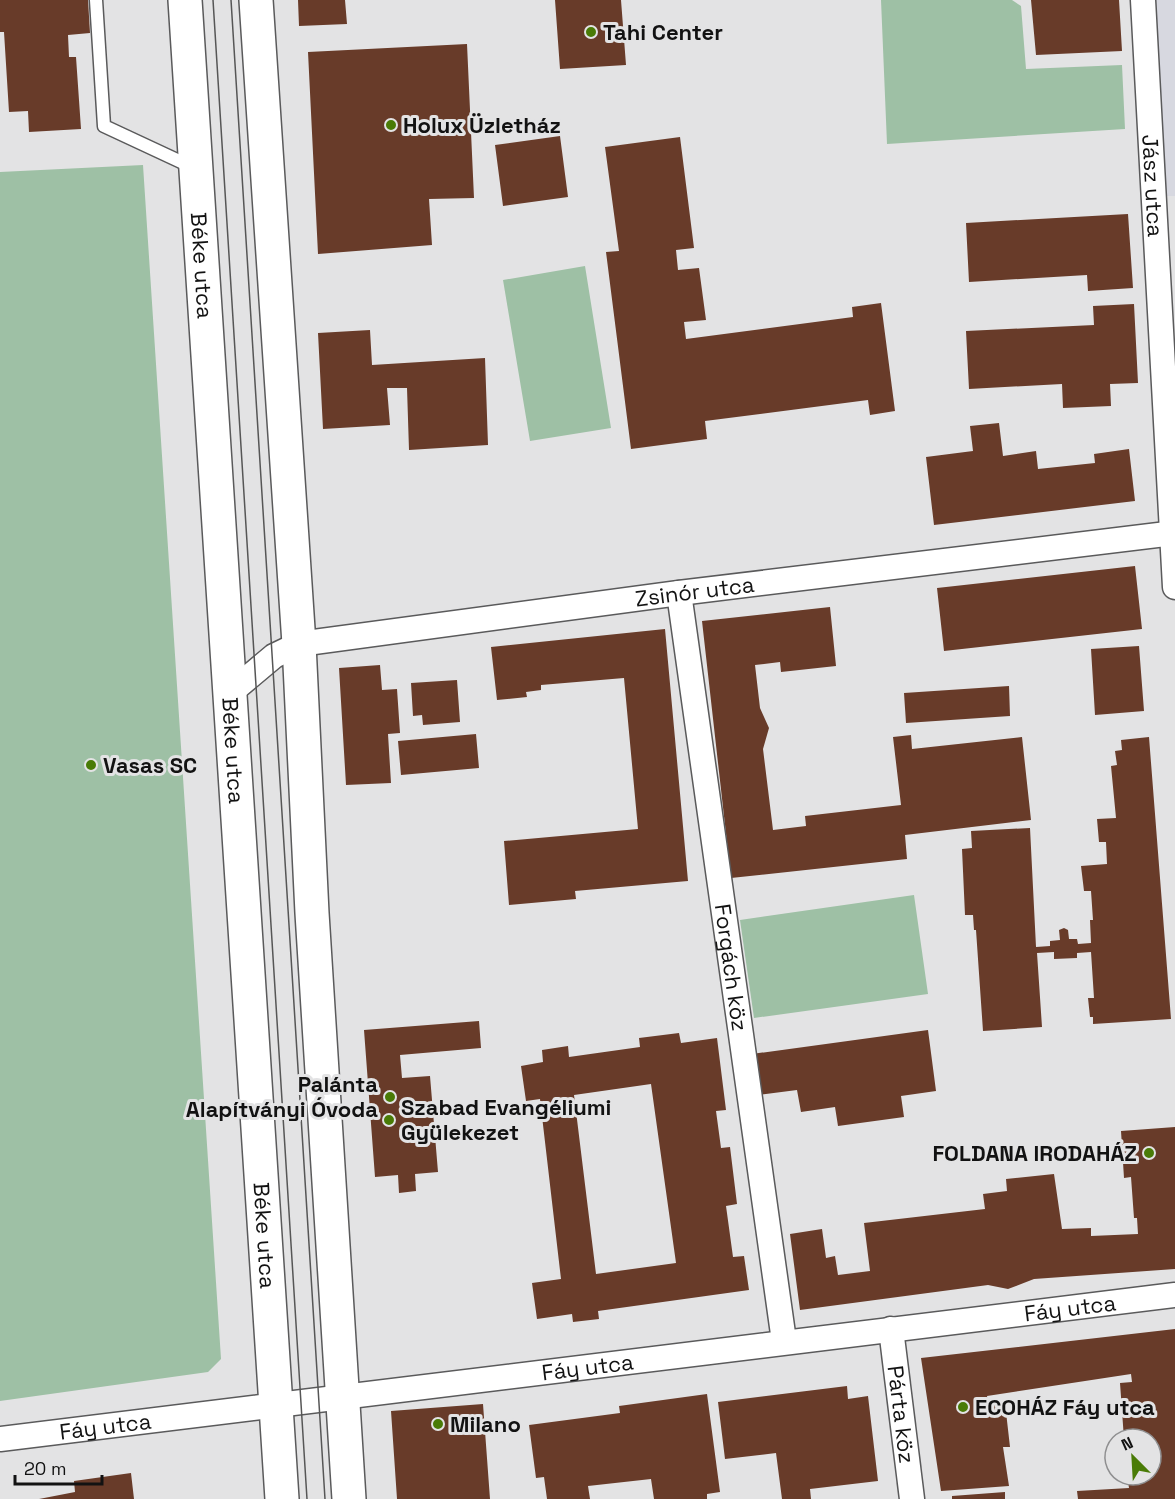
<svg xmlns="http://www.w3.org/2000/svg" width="1175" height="1499" viewBox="0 0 1175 1499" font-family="'Space Grotesk',sans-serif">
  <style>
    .built { fill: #d7d8e0 }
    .green { fill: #9ec0a5 }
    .building { fill: #683b29; fill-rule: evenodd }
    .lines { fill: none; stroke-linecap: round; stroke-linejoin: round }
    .service-casing { stroke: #5a5a5b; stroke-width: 15 }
    .minor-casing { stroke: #5a5a5b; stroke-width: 27 }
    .secondary-casing { stroke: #5a5a5b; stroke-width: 36 }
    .service { stroke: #fff; stroke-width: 12 }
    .minor { stroke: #fff; stroke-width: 24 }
    .secondary { stroke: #fff; stroke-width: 33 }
    .tram { stroke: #565656; stroke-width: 1.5 }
    .poi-dot { fill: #497b06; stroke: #e3e3e4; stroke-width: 2 }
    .labels { text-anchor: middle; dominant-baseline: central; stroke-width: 6; stroke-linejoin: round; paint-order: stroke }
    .poi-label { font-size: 22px; font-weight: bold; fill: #121212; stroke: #e3e3e4; text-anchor: start }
    .street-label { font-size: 22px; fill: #121212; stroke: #e3e3e4 }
  </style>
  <rect width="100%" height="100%" fill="#e3e3e4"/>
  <!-- built -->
  <path class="built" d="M1155,0H1175V196H1164Z"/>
  <!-- green -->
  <path class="green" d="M881,0H1012L1021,6L1026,69L1122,65L1125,129L887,144Z
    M143,165L221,1359L208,1372L0,1401V172Z
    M585,266L611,428L530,441L503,280Z
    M914,895L928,994L754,1018L740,920Z"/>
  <!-- building -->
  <path class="building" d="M0,0H88L90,33L68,35L69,57H76L81,129L29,132L28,111L9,112L4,32H0Z
    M298,0H345L347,24L299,26Z
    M555,0H621L626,65L560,69Z
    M1031,0H1119L1122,51L1036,55Z
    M467,44L474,198L429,199L432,245L318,254L308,52Z
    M560,136L568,197L503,206L495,145Z
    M680,137L694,248L676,250L678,270L699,268L706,320L684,322L686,339L853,317L852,307L881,303L895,411L870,415L868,400L705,421L707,439L631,449L606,252L619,251L605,147Z
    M1128,214L1133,288L1088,291L1087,275L969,282L966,223Z
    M1134,304L1138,383L1110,384L1111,406L1063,408L1062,384L969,389L966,331L1094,325L1093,306Z
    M370,330L372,365L485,358L488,445L409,450L407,388H387L390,425L323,429L318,333Z
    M999,423L1003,456L1036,451L1038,469L1095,463L1094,454L1129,449L1135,501L934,525L926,457L973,451L970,426Z
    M1135,566L1142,629L944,651L937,588Z
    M830,607L836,666L781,672L780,662L755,665L760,708L769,728L763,749L773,830L806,826L805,816L901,805L893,737L911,735L912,749L1022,737L1031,820L905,835L907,859L731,878L702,621Z
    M665,629L688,881L575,891L576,899L509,905L504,841L638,829L624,678L541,685V690L526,692L527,697L497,700L491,647Z
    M1139,646L1144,711L1095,715L1091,649Z
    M380,665L382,690L397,689L400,733L388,734L391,783L346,785L339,668Z
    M457,680L460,722L423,725L422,715L413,716L411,683Z
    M1009,686L1010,716L906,723L904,693Z
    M476,734L479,768L401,775L398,741Z
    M1149,737L1171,1019L1093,1024V1017H1090L1088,998H1094L1091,952L1077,953V958L1054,959V952L1037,953L1042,1027L983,1031L976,930H974L973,915H965L962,849L972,848L971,831L1030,828L1036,947L1050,946V941L1060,940L1059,930L1064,928L1068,930L1069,939H1077L1078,944L1091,943L1090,920H1093L1091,891H1084L1081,866L1107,864L1106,842H1099L1097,819L1116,818L1111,766L1117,765L1115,751L1122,750L1121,740Z
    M479,1021L481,1048L400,1055L402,1078L430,1076L438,1172L415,1174L416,1191L399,1193L398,1175L375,1177L364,1030Z
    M928,1030L936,1091L901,1096L904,1117L838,1126L835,1107L801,1112L797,1090L757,1095L752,1054Z
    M679,1033L681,1043L717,1038L726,1110L716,1111L721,1148L730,1147L737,1204L726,1206L733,1257L744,1256L749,1290L598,1311L599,1319L573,1322L572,1314L537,1319L532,1283L561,1279L540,1099L526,1101L521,1066L543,1062L542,1050L568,1046L569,1057L640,1047L639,1038ZM651,1084L676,1263L596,1274L574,1095Z
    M1175,1127V1269L1034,1279L1008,1289L988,1285L800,1310L790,1234L822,1229L826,1258L835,1256L838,1275L870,1271L864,1223L985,1209L983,1194L1007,1191L1006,1179L1054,1174L1062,1229L1091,1228V1236L1138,1234L1137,1218H1134L1131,1177L1124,1178L1121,1131Z
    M1175,1329V1499H1078L1077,1491L1129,1488L1127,1475H1151V1439H1124L1120,1383L1132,1382L1131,1374L987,1396L988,1401H996L998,1413L1006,1412L1010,1447H1003L1009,1486L941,1491L921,1358Z
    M847,1386L848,1399L868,1396L878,1481L810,1489L811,1499H782L776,1453L725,1459L718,1402Z
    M707,1394L720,1492L707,1494V1499H654L651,1479L588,1486L590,1499H547L544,1477L536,1478L529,1425L620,1413L619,1406Z
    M483,1404L490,1499H397L391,1411Z
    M131,1473L134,1499H39L75,1492L74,1481Z
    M1005,1492V1499H952V1496Z"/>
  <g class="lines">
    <defs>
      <path id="service" d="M96,0L104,126L192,167"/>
      <g id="minor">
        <path id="s1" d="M1143,0L1175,587"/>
        <path id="s2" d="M679,593L784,1341"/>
        <path id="s3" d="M231,692L274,656L299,644L679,593L1175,533"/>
        <path id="s4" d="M891,1329L912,1499"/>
        <path id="s5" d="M0,1439L1175,1295"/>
      </g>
      <g id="secondary">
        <path id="s6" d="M185,0L282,1499"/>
        <path d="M256,0L299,644L312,913L349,1499"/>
      </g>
    </defs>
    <!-- service casing -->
    <use href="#service" class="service-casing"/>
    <!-- minor casing -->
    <use href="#minor" class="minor-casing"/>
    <!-- secondary casing -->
    <use href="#secondary" class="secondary-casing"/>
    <!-- service -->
    <use href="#service" class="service"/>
    <!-- minor -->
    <use href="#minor" class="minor"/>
    <!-- secondary -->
    <use href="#secondary" class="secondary"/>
    <!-- tram -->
    <path class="tram" d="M213,0L307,1499
      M231,0L325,1499"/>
  </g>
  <!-- markers -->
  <g class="poi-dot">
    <circle cx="591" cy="32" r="6"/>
    <circle cx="391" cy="125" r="6"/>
    <circle cx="91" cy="765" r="6"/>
    <circle cx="390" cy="1097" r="6"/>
    <circle cx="389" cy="1120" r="6"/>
    <circle cx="1149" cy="1153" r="6"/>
    <circle cx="963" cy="1407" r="6"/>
    <circle cx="438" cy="1424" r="6"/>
  </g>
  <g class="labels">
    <!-- poi labels -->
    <g class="poi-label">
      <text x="603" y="32">Tahi Center</text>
      <text x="403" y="125">Holux Üzletház</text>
      <text x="103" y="765">Vasas SC</text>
      <text x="378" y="1084" text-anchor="end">Palánta<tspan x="378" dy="25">Alapítványi Óvoda</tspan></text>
      <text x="401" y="1107">Szabad Evangéliumi<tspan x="401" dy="25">Gyülekezet</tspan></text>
      <text x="1137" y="1153" text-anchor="end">FOLDANA IRODAHÁZ</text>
      <text x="975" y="1407">ECOHÁZ Fáy utca</text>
      <text x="450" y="1424">Milano</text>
    </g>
    <!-- street labels -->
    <g class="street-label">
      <text stroke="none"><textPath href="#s1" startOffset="186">Jász utca</textPath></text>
      <text stroke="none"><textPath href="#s6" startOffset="266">Béke utca</textPath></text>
      <text stroke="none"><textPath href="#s3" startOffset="483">Zsinór utca</textPath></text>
      <text stroke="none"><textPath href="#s6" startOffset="752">Béke utca</textPath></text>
      <text stroke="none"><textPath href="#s2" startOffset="378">Forgách köz</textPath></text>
      <text stroke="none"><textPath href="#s6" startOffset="1238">Béke utca</textPath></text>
      <text stroke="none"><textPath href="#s5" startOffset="1078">Fáy utca</textPath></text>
      <text stroke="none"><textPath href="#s5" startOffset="592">Fáy utca</textPath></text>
      <text stroke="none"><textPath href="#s4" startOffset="86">Párta köz</textPath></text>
      <text stroke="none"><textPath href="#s5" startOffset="106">Fáy utca</textPath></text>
    </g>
  </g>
  <!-- north arrow -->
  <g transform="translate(1133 1457) rotate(336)"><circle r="28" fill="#e3e3e4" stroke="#8f8f90" stroke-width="1.5"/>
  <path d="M0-4.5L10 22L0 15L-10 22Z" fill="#497b06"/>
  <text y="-9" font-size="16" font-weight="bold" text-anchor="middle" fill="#121212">N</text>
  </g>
  <!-- scale -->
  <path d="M15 1475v9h87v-9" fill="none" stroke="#121212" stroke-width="3"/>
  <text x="24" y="1475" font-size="18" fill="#121212" stroke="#e3e3e4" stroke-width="4.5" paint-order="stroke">20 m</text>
</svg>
